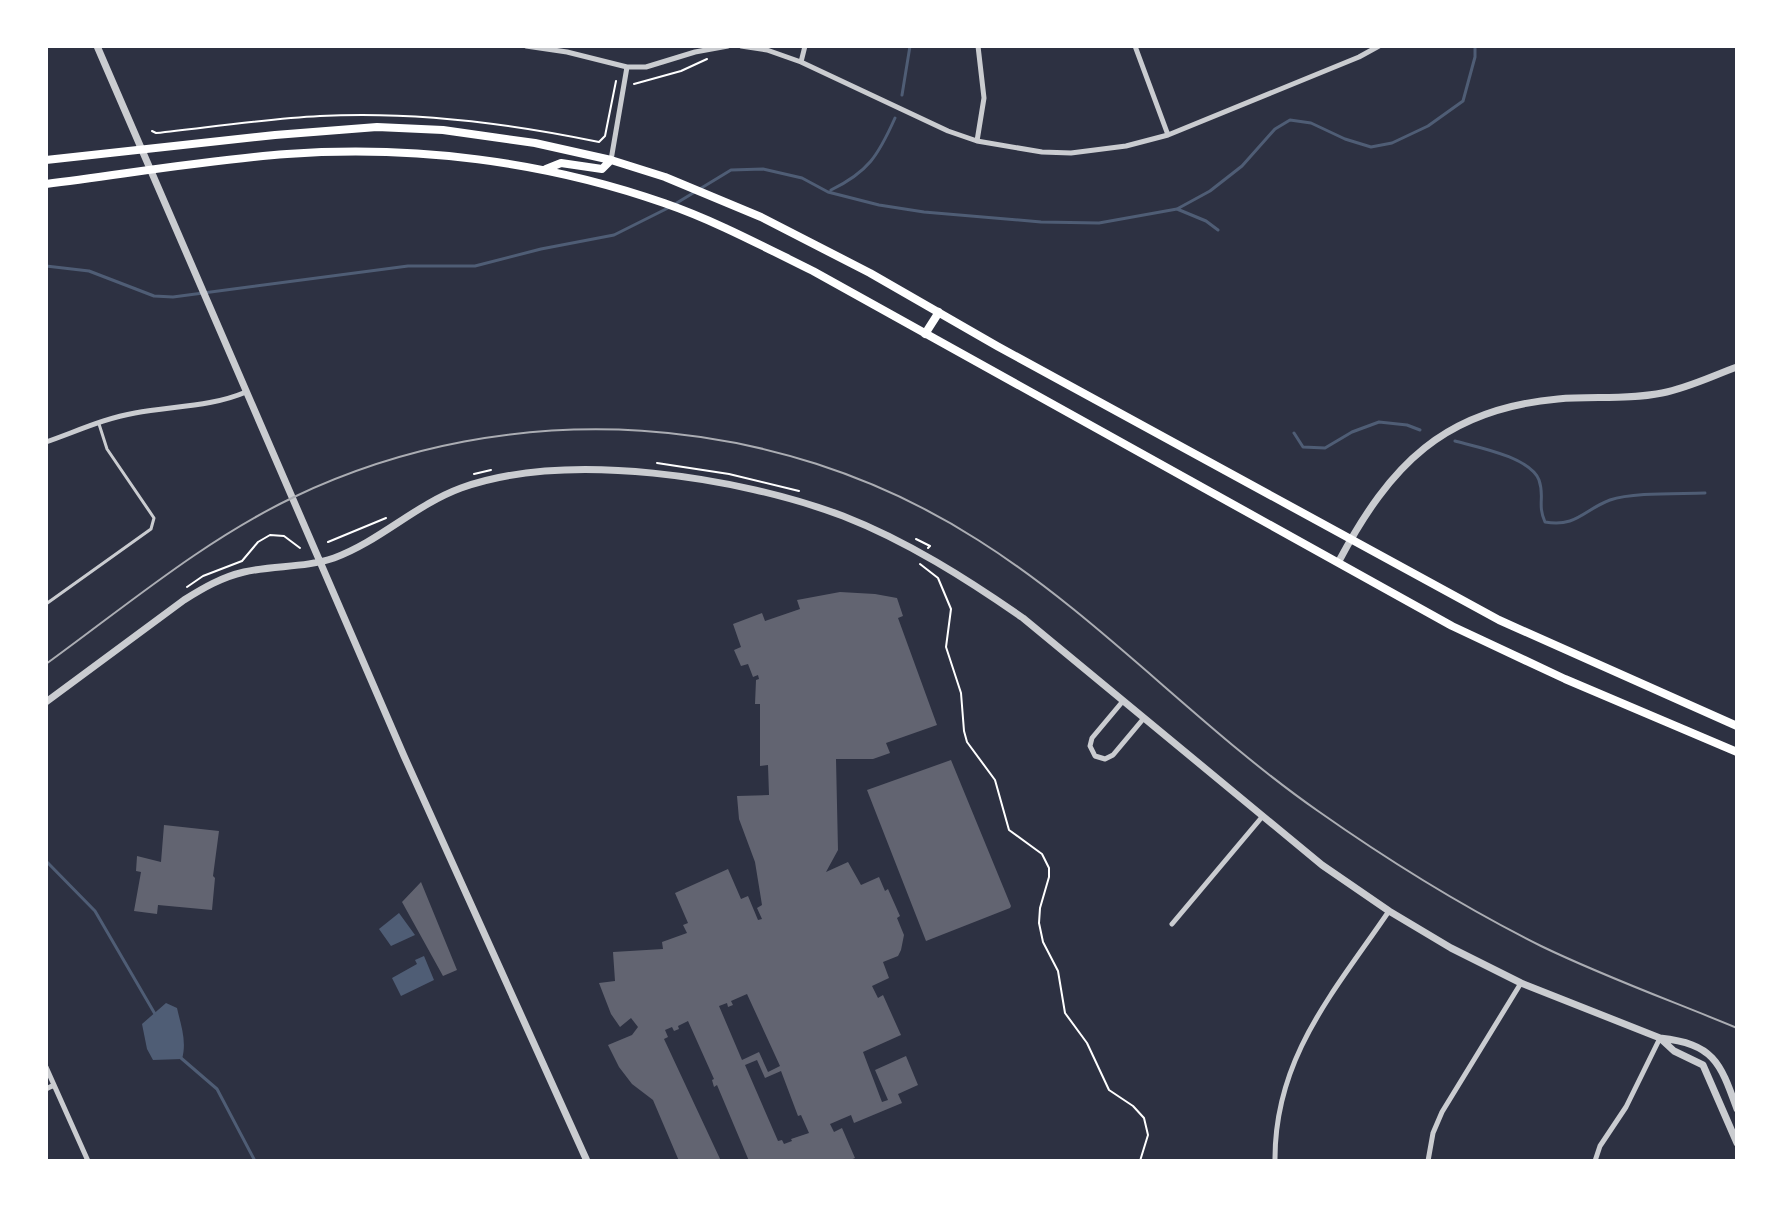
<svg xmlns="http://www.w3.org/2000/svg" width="1783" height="1207" viewBox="0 0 1783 1207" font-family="Lato,sans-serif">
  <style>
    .water { fill: #4f5d75 }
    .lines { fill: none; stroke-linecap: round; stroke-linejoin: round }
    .stream { stroke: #4f5d75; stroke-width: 3 }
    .building { fill: #626471; fill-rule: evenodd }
    .path { stroke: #fff; stroke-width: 2 }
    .service { stroke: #caccd0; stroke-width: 3 }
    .minor { stroke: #caccd0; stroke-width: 5 }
    .tertiary { stroke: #caccd0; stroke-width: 7 }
    .secondary { stroke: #fff; stroke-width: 8 }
    .tram { stroke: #abadb3; stroke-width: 2 }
  </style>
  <rect width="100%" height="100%" fill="#2d3142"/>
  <!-- water -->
  <path class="water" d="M399,913L415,935L391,946L379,929Z
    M424,956L434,980L401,996L392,978L417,964L415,960Z
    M166,1003L177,1008C181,1026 187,1041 182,1059L153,1060L147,1049L142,1024Z"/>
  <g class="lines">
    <!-- stream -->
    <path class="stream" d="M902,95L910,46
      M831,190C868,172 878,156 895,118
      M675,204L731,170L763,169L802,178L828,192L879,205L924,212L1041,222L1099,223L1177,209L1210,191L1242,166L1275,129L1290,120L1311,123L1345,139L1371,147L1392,143L1428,126L1463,101L1475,57V46
      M1177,209L1206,221L1218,230
      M46,266L89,271L154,296L173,297L408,266H475L541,249L614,235L668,208
      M1294,433L1303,447L1325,448L1352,432L1379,422L1407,425L1420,430
      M1455,441C1477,447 1530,457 1539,480C1545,497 1537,504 1545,522C1576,528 1585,509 1610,500C1633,492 1679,494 1705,493
      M46,861L95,911L155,1014
      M181,1058L217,1089L255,1161"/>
  </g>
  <!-- building -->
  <path class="building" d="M840,592L875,594L897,598L903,616L898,618L937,725L886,743L890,753L873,759H836L838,850L826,872L848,862L861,885L879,877L885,891L888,889L900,916L897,918L904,935L901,950L898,956L883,962L889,978L872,986L878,998L883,995L901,1035L863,1052L882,1102L888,1100L875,1070L906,1056L918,1085L898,1094L902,1103L854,1123L851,1115L830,1124L834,1132L842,1128L855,1158L848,1161H749L717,1085L714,1087L712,1080L714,1079L688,1021L678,1026L679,1029L674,1031L672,1027L665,1030L668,1037L664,1039L721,1161H679L653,1100L632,1084L619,1067L608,1045L632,1035L638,1027L631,1018L620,1027L611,1014L599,983L615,981L613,952L663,949L662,942L687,933L683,925L688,923L675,893L728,869L741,899L748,896L758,920L762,919L757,908L762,905L755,862L739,819L737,796L769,795L768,765L760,766V704H755L756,680L759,679L758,675L753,677L748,664L741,666L734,650L741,647L733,624L762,613L765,621L800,609L797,600ZM747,994L780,1066L768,1072L759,1052L742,1060L719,1006L727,1003L728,1007L733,1005L731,1001ZM757,1060L765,1078L781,1071L798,1116L801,1115L809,1133L791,1139L792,1141L784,1144L782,1140L778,1141L745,1065Z
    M951,760L1011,906L1010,908L926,941L867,790Z
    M164,825L219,831L213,876L215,878L212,910L158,905L157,914L134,911L141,872L136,871L137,856L161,862Z
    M421,882L457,970L443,976L402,902Z"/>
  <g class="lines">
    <!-- path -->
    <path class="path" d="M634,84L681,71L707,59
      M152,131L156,133C211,127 265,119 320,116C414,111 508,123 599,142L605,136L616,81
      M657,463L729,474L799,491
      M474,474L491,470
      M916,539L930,546L928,548
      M328,542L386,518
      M920,564L938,578L951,609L946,647L961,693L964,731L967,742L995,780L1009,830L1042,854L1049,868V877L1040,908L1039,923L1043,942L1058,971L1065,1013L1087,1043L1109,1090L1133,1106L1144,1118L1148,1135L1140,1161
      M187,587L203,576L242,561L258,542L270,535L284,536L300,548"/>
    <!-- service -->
    <path class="service" d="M46,604L151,529L154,518L107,449L99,424"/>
    <!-- minor -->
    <path class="minor" d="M526,46L567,52L627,67H646L695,52L728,46
      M741,46L767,50L801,62L948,131L977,141L1042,152L1071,153L1126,146L1168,135L1359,57L1379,46
      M1135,46L1168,135
      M801,62L805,46
      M977,141L984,98L978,46
      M611,160L627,67
      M46,442C75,432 105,418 135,413C172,406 211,407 246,392
      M1123,701L1092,738L1090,746L1095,756L1105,759L1113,755L1144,718
      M1172,924L1262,817
      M46,1067L88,1161
      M46,1089L54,1085
      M1275,1161C1274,1058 1334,992 1389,911
      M1428,1161L1433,1133L1442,1112L1521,983
      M1595,1161L1600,1146L1626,1107L1660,1038"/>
    <!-- tertiary -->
    <path class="tertiary" d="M97,46L404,756L587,1161
      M1339,561C1390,465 1444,409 1558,399C1593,396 1628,400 1662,393C1688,388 1712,376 1737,367
      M46,702L184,600C203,588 222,577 244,572C274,565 305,568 334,558C380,541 415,505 461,488C567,450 740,477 843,516C907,541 967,579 1023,618L1322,865L1389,911L1451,948L1521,983L1660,1038C1714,1044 1720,1062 1737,1109
      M1661,1039L1674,1051L1703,1065L1737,1143"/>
    <!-- secondary -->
    <path class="secondary" d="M46,160L275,135L377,127L443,130L535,143L611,160L665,177L761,217L870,273L997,346L1499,620L1737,726
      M546,169L561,163L602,169L611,160
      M46,184C126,174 207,160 287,154C414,145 544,161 664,203C716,221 764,247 813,271L1452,626L1565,679L1737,752
      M925,334L939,312"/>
    <!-- tram -->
    <path class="tram" d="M46,664C126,606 204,540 294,497C512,393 775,410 978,540C1100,617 1199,728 1318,811C1389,861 1463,907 1541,946C1605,977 1672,1001 1737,1028"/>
  </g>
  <!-- border -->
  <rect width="1783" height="1207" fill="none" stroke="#ffffff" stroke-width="96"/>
</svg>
